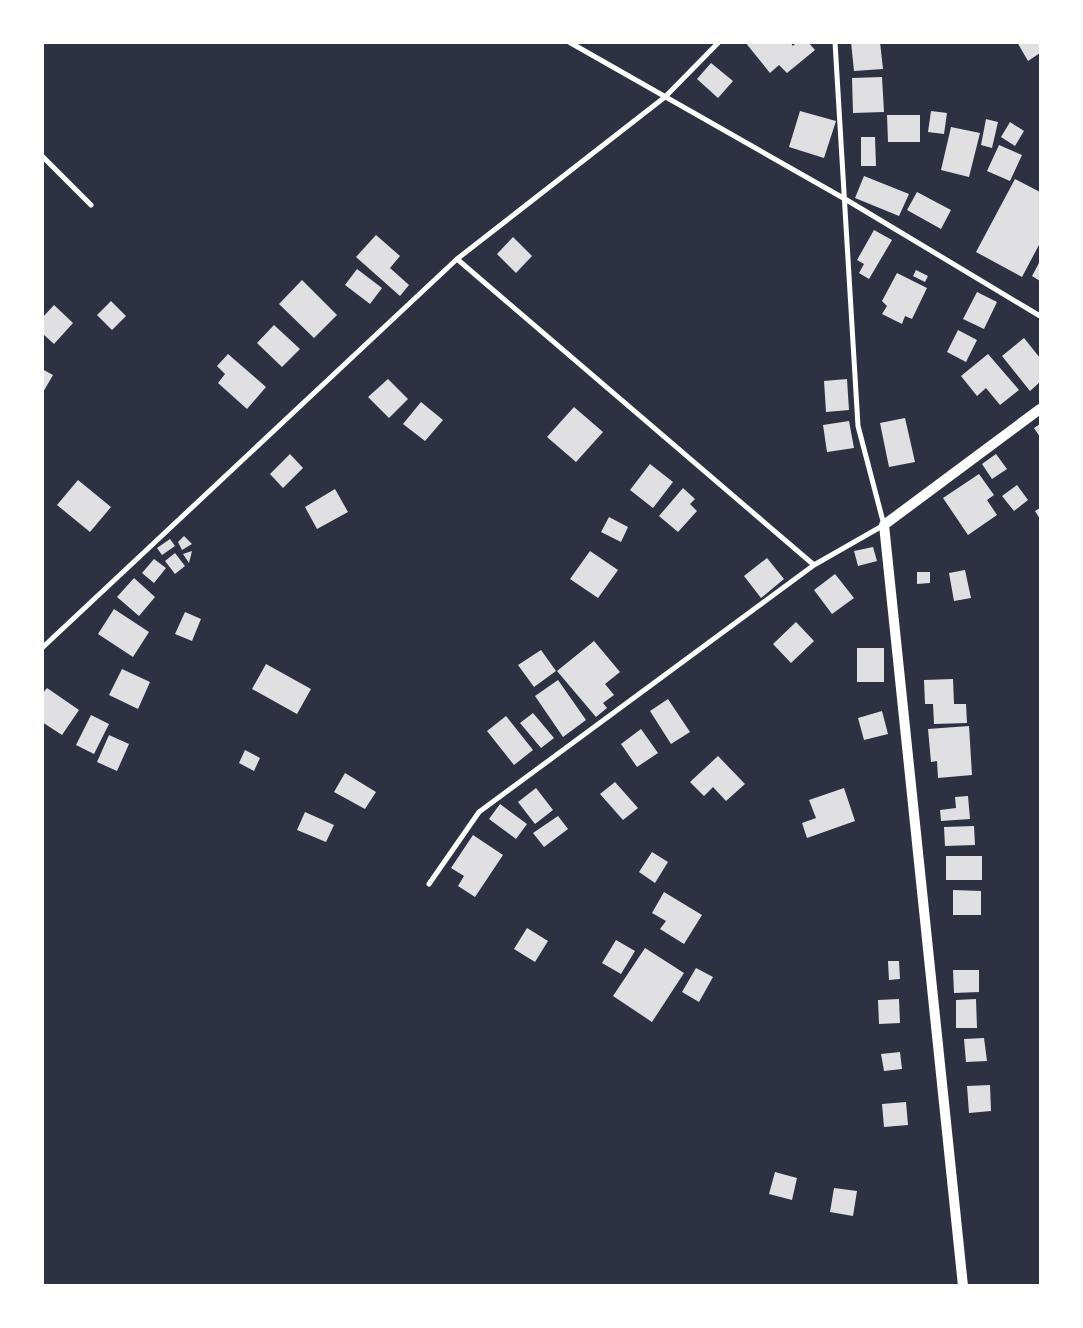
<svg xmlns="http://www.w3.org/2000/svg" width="1083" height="1328" viewBox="0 0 1083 1328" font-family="Bitter,serif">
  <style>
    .building { fill: #e0e0e3 }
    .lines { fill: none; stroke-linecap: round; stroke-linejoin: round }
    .minor { stroke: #fff; stroke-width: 5 }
    .secondary { stroke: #fff; stroke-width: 10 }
  </style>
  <rect width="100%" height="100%" fill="#2d3142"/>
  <!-- building -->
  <path class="building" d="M745,42H790L793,46L797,42H808L815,50L787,73L779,65L770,73Z
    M851,42H880L883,69L854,71Z
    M1017,42H1040V53L1028,61Z
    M711,63L733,81L718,98L697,79Z
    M882,77L884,112L853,113L852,78Z
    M800,111L836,121L824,158L789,147Z
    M931,111L947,113L944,134L928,132Z
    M887,115H920V142H888Z
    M986,119L998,122L992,148L981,145Z
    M1010,122L1024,131L1015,146L1001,137Z
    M951,127L980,133L969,177L941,170Z
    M861,137H875L876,166H861Z
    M999,145L1022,155L1010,181L987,171Z
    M864,176L909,194L899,216L855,198Z
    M1015,179L1040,192V243L1022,277L976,252Z
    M917,192L951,210L941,229L907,210Z
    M874,230L892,240L869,279L859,273L864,264L857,260Z
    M376,235L400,256L390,268L409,285L400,296L356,257Z
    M513,237L532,256L516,273L497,254Z
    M1040,261V281L1032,276Z
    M357,269L382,288L370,304L345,285Z
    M916,270L928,276L925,282L913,276Z
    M897,273L927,288L912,319L905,316L902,324L882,314L887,306L882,301Z
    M302,280L337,315L314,338L279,304Z
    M977,292L997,302L984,329L963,319Z
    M111,301L126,316L112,330L97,315Z
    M54,305L73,323L54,344L42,333V318Z
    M274,325L300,349L282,367L257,343Z
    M958,330L977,340L966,362L947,352Z
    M1024,338L1040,358V382L1030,391L1002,356Z
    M228,354L266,387L247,409L218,383L225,374L217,366Z
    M988,354L1019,390L1000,405L986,388L977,396L961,376Z
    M42,369L53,375L42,394Z
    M388,379L408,399L389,418L368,397Z
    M847,379L849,410L826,412L824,381Z
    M421,402L443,420L425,441L403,424Z
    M574,407L603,432L576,462L547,437Z
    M905,418L915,462L889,467L880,423Z
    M849,421L854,448L827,452L823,425Z
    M1040,424V437L1034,428Z
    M290,454L303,468L283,488L270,474Z
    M996,454L1007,469L992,479L982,464Z
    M650,464L673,482L653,508L630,490Z
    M979,474L994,495L987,500L997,515L968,535L943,498Z
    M78,480L111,507L90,532L57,505Z
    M1017,485L1028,500L1014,511L1002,496Z
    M683,488L695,499L690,504L697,511L678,532L659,516Z
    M335,489L348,512L317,529L305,507Z
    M1040,508V519L1035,511Z
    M609,517L628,527L621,542L601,532Z
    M184,536L192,544L182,550L178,542Z
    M170,539L175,546L162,555L157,548Z
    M873,547L877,561L858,566L854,551Z
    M192,551L189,563L183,554Z
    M590,551L618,570L598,598L570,579Z
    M175,553L185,566L175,574L165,561Z
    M767,558L784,579L761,598L744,576Z
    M154,559L166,568L154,583L142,573Z
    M965,570L971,598L954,601L949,573Z
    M917,572H930V583L917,584Z
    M835,574L854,598L832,614L814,590Z
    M134,578L155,597L139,616L117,597Z
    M114,609L149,632L133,657L98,634Z
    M185,612L201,619L192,641L175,634Z
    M796,622L814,641L791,663L773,644Z
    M594,641L620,672L605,684L614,695L603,703L607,708L596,717L557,671Z
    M857,648H884V682H857Z
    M541,650L556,671L534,687L518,665Z
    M266,664L311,689L297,714L252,689Z
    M122,669L150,682L138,709L109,695Z
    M953,679L954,704H966L967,723L934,724L933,704H925L924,680Z
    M558,680L586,720L563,737L535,696Z
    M47,688L79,710L62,735L42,722V694Z
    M668,699L690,732L671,744L650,711Z
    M882,711L888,734L864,740L858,718Z
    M533,713L554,738L541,748L520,723Z
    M91,715L109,724L94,754L76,745Z
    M506,716L533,750L514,765L487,731Z
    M969,726L972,775L938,778L937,761L931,762L928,729Z
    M641,729L658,753L637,767L621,744Z
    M109,735L129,744L117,771L97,762Z
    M245,750L260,758L254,771L239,763Z
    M718,756L745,784L726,801L713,787L704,796L690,782Z
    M345,773L376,792L365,809L334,792Z
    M615,782L638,808L623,820L600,794Z
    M536,788L553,810L535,824L518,802Z
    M844,788L855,821L807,838L802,823L816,818L809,800Z
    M968,796L970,819L941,821L940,810L956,808L955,797Z
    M500,804L527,824L516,839L489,819Z
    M305,812L334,825L326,842L297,830Z
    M558,816L568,829L544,847L533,833Z
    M974,826L975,845L945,846L944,827Z
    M473,835L503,855L475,897L458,886L464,876L451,868Z
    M652,852L668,862L655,883L639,872Z
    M946,856H982V880H946Z
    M953,890L981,891V915H953Z
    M664,892L702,915L684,944L660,929L666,921L652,913Z
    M527,928L548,941L535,962L514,949Z
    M616,940L635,951L621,974L602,963Z
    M645,948L684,973L652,1022L613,996Z
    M888,961H899L900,979L889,980Z
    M696,968L713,977L699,1002L682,992Z
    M953,970H979V992L954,993Z
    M899,999L900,1023L879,1024L878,1000Z
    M976,999L977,1028H956V1000Z
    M984,1038L987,1061L966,1062L964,1039Z
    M900,1052L902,1069L884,1071L881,1054Z
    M990,1085L991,1111L969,1113L967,1086Z
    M906,1102L908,1125L884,1127L882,1104Z
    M775,1172L797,1178L792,1200L769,1194Z
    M834,1188L857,1191L853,1216L830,1212Z"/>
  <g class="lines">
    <!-- minor -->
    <path class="minor" d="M569,42L845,199L1040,316
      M42,156L91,205
      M457,259L814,565L884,525L858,426L835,42
      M42,648L457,259L665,97L719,42
      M429,884L479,812L814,565"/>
    <!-- secondary -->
    <path class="secondary" d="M963,1286L884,525L1040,409"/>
  </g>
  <!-- border -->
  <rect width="1083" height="1328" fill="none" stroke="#ffffff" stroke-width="88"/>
</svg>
